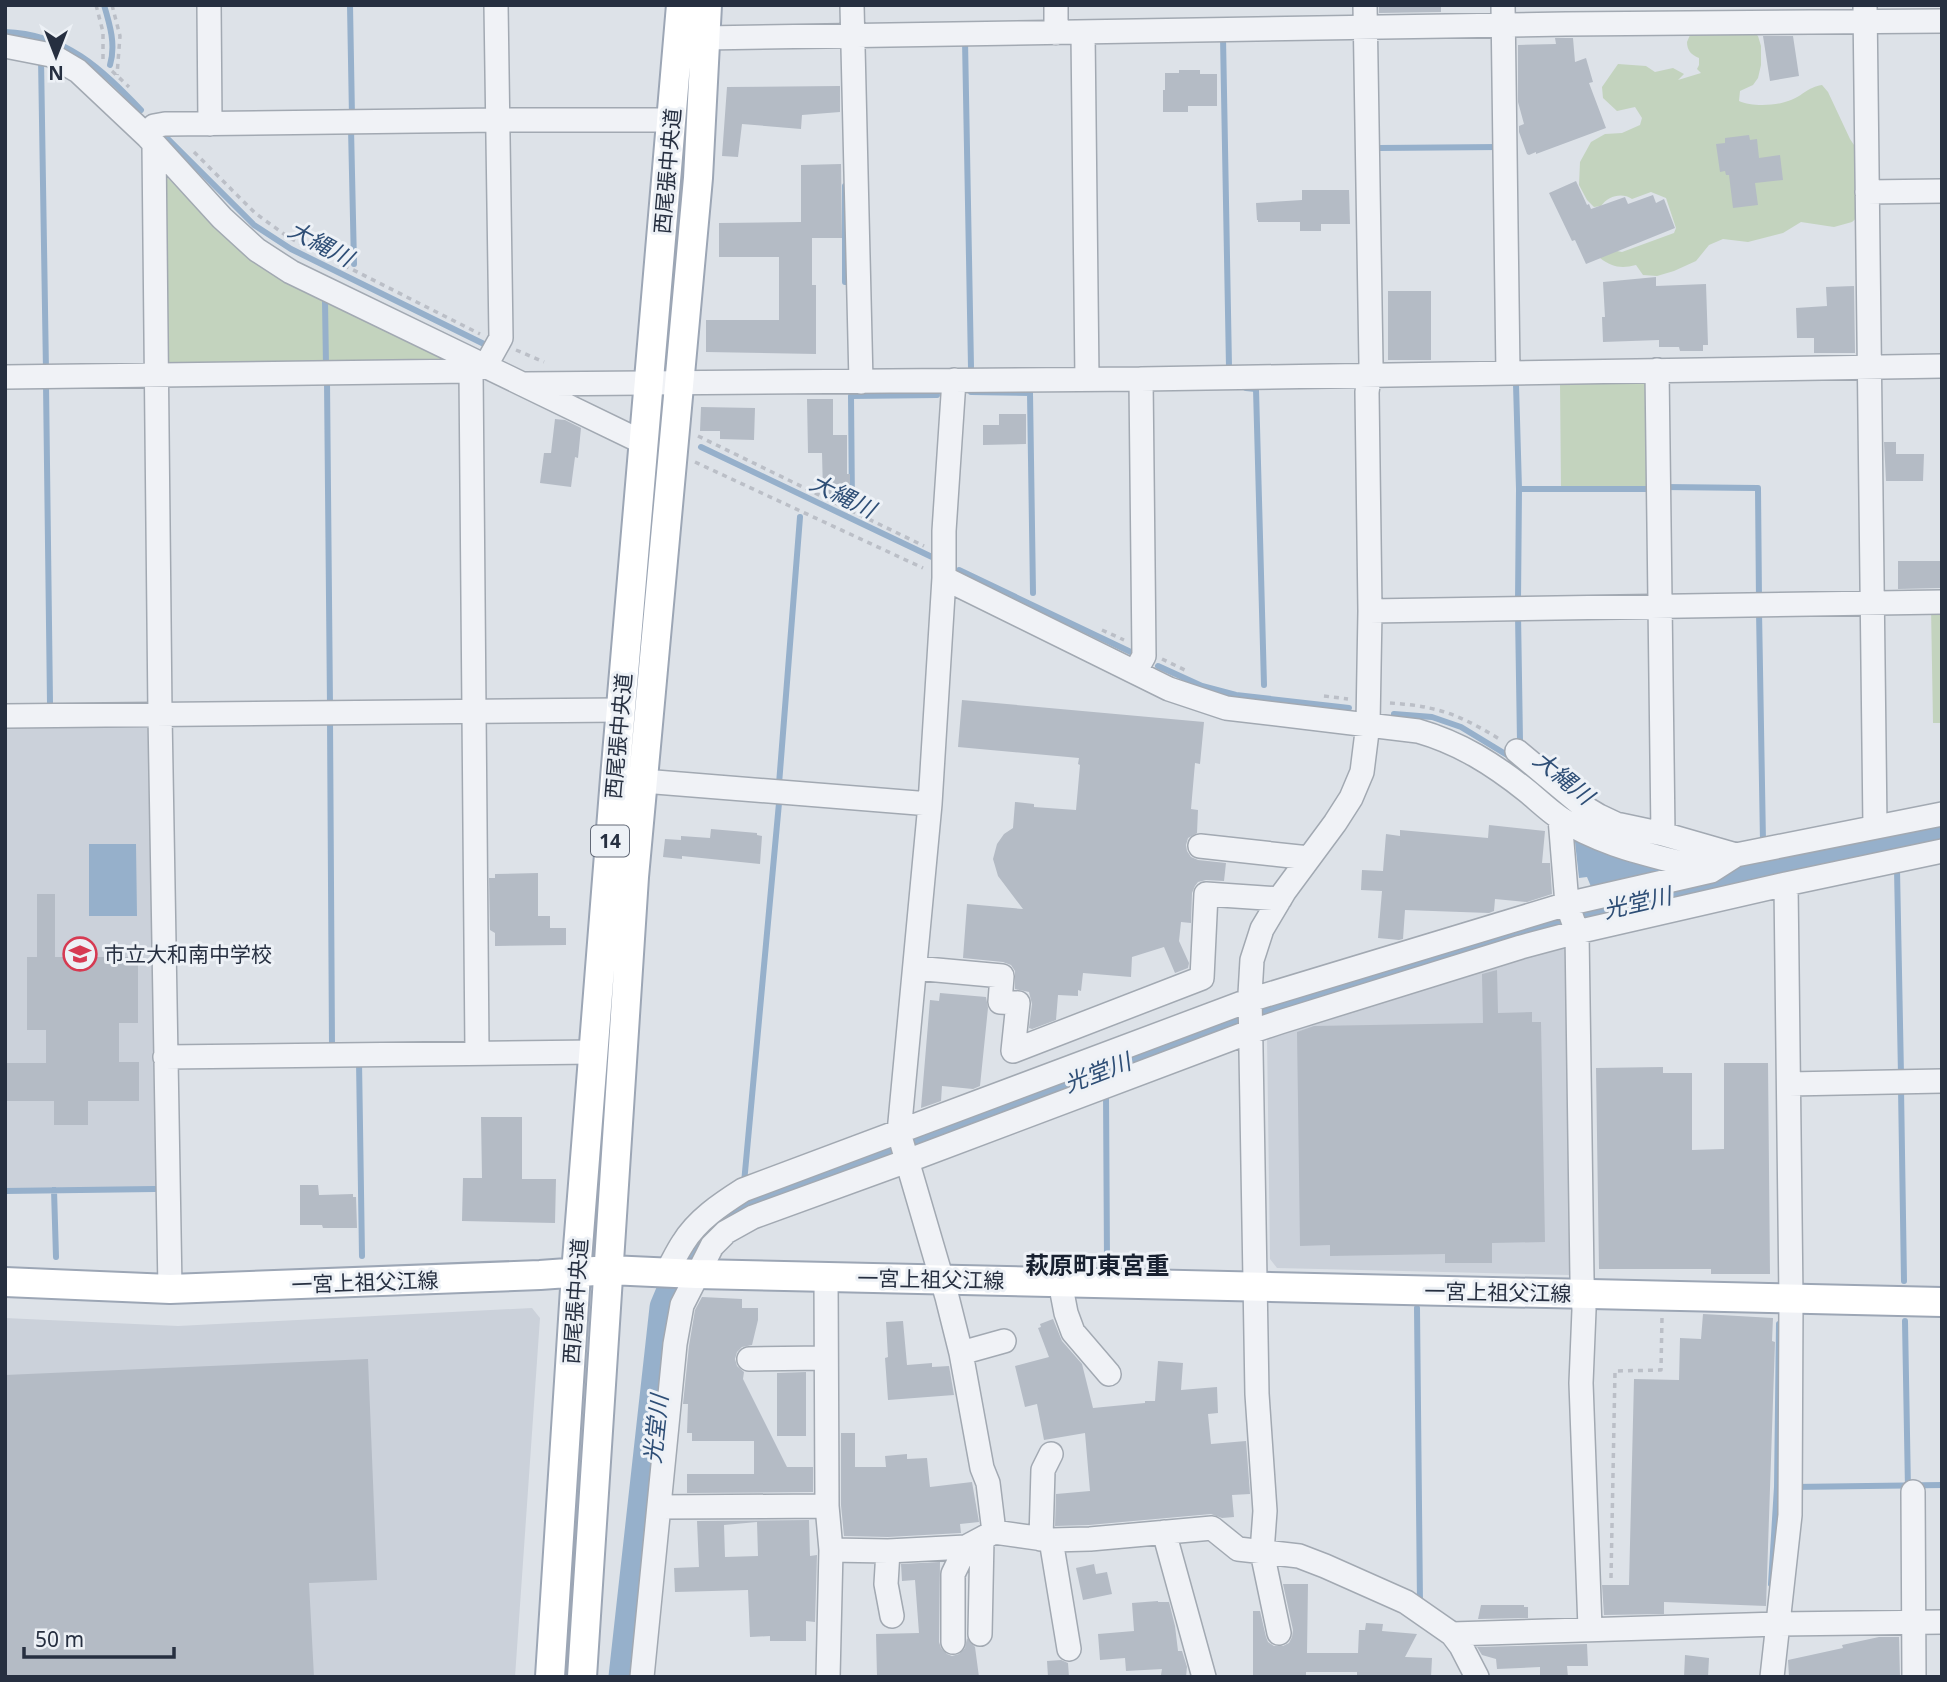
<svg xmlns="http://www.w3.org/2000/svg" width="1947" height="1682" viewBox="0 0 1947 1682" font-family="'Noto Sans','Noto Sans JP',sans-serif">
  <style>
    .built { fill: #cbd1da }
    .green { fill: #c3d3be }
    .water { fill: #96b0cb }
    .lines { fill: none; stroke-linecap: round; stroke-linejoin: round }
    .stream { stroke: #96b0cb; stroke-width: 6 }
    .river { stroke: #96b0cb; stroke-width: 37 }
    .building { fill: #b4bbc5; fill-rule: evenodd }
    .minor-casing { stroke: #a2a9b2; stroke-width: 26 }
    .major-casing { stroke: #9ca6b5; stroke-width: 32 }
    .path { stroke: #bbbfc7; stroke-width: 3.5; stroke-dasharray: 5 5; stroke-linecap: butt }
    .minor { stroke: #f0f2f6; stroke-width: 23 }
    .major { stroke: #fff; stroke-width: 28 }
    .labels { text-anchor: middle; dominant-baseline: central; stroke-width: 6; stroke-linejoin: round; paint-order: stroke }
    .shield { fill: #edf1f6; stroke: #626977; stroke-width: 2 }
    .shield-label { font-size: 19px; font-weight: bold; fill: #262f40 }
    .street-label { font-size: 21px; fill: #262f40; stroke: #edf1f6 }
    .poi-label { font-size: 21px; fill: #262f40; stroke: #edf1f6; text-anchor: start }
    .water-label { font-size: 23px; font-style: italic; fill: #2e4e76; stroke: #edf1f6 }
    .quarter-label { font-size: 24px; font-weight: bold; fill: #182130; stroke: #edf1f6 }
  </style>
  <rect width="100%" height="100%" fill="#dde2e8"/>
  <!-- built -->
  <path class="built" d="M152,720L157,1187L5,1189V722Z
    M1571,939L1576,1269L1570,1275L1277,1268L1270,1259L1267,1036Z
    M532,1308L540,1318L515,1677H5V1318L178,1326Z"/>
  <!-- green -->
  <path class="green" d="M1710,30L1752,31L1758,36L1761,46V65L1758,78L1753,85L1740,91L1739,101C1752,107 1777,106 1791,100C1804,95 1806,88 1822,85L1828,92L1850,139L1860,154V215L1852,222L1834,227L1801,222L1783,233L1748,242L1723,239L1709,245L1696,261L1674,271L1657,276L1643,275L1636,265C1621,269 1612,267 1600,258L1610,238L1617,251L1622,252L1674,233L1676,228L1666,198L1651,192L1632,199C1622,192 1608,196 1601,206L1594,207L1587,200L1579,185L1580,162L1591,142L1605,134L1622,133L1640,125L1642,118L1635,107L1617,111L1603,98L1602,87L1618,64L1646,66L1655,72L1673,68L1684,74L1678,80L1701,73L1697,69L1699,65V58C1691,55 1687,50 1687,42L1690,35Z
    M161,171L214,226L250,253L323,293L324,366L163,367Z
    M327,295L464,363L328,366Z
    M1652,382L1653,487H1561L1560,383Z
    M1931,607H1942V723H1933Z"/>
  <!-- water -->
  <path class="water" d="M1574,833L1665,869L1592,889L1587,877L1579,878Z
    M89,844H136L137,916H89Z"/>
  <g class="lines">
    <!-- stream -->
    <path class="stream" d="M104,5C110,25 116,45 110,65
      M350,5L352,117
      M5,32C66,34 101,69 141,110
      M1223,37L1229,367
      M965,40L971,367
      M41,58L46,371
      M351,128L354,264
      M166,137L254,225L291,249L484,344
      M1379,148L1499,147
      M845,186V282H850V285
      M325,301L326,366
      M329,381H327L330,706
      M46,384L50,703
      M1516,384L1519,489L1518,602
      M1246,388L1256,389L1264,685
      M971,392L1030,393L1033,593
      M701,447L932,557
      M1664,487L1758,488L1759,600
      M1519,489H1654
      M852,507L851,396L937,395
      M959,570L1135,654
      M1759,611L1763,842
      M1518,614L1520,742
      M1158,666L1202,686L1236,695L1349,708
      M1394,714L1432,717L1461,727L1512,758
      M330,720L332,1046
      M779,784L800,517
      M1731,865L1758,873
      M1897,869L1901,1075
      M359,1061L362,1256
      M1901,1088L1904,1281
      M1106,1092L1107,1263
      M744,1183L779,803
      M54,1190L56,1257
      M5,1191L155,1189
      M1417,1308L1420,1604
      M1905,1321L1908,1490
      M1793,1487L1942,1485
      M1771,1584L1777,1487L1779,1324"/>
    <!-- river -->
    <path class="river" d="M627,1677L668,1308L686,1265L700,1243L714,1225L750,1205L936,1136L1153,1050L1314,995L1401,970L1562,919L1769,870L1942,832"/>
  </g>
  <!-- building -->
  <path class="building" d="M1379,5H1441V12L1379,13Z
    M1763,36H1793L1799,76L1770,81Z
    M1555,38H1573L1575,62L1586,58L1593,82L1589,83L1606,128L1536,154V152L1529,155L1527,154L1519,132V126L1524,124L1518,102V45L1556,44Z
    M1179,70H1200V74H1217V106H1188V112H1163V90H1165V73H1179Z
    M840,86V112L802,115L801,129L742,124L738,157L722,156L727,87Z
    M1749,135L1750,140L1757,139L1759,158L1780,155L1783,180L1755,183L1758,205L1733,208L1729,175H1726L1725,171L1720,172L1716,144L1725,143V138Z
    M841,164L842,238H812V285H816V354L706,352V320H779V257H719V223L801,222V165Z
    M1576,181L1587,205L1589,204L1591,209L1625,197L1628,204L1653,195L1656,203L1664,199L1675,228L1586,264L1575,240L1572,241L1549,193Z
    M1302,190H1349L1350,224H1321V231H1300V222H1258V220H1257L1256,203L1302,200Z
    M1656,277V286L1706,284L1708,345H1703V351H1680L1679,347H1659V340L1603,342L1602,317H1605L1603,282Z
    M1854,286L1855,353H1814V338H1797L1796,308L1827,306L1826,287Z
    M1388,291H1431V360H1388Z
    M807,399H833V435H847V474H850V492H841V498L823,492L822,453H808Z
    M701,407L755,408L754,440L720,439V431H700Z
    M999,414H1026V444L983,445V425H999Z
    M555,419L565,420L581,428L578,458L575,457L571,487L540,483L544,453H551Z
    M1884,442H1896V454H1924L1923,481H1886Z
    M1898,561H1942V588L1898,589Z
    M962,700L1204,722L1200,764L1195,763L1191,809L1198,810L1197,833L1188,838L1186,845L1187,851L1191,857L1198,860L1226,863L1224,881L1206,880L1198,882L1195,886L1192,893L1191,923L1181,922L1179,941L1189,963L1188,968L1175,973L1164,947L1132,957L1131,977L1083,973L1081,991L1078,990V996L1058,995L1056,1020L1032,1029L1029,1028L1032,1004L1029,992L1015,989V971L1011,965L1003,962L963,958L967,904L1023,909L998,876L993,859L997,844L1004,834L1013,828L1015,802L1034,804V807L1076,810L1080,765L1078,764L1079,758L958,747Z
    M1489,825L1545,831L1542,863H1550L1552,894L1527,902L1495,899L1494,911L1489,913L1405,910L1403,939L1399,940L1378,938L1382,891L1361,890L1362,870L1383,871L1386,834L1400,836V830L1488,838Z
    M711,829L757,833V835L762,836L760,864L682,856V859L663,857L665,839L681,840V836L710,838Z
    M538,873V916H550V928H566V945L495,946V933L490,930L489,878H495V874Z
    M37,894H55V957H138V1023H119V1062H139V1101H88V1125H54V1101H5V1063H46V1030H27V957H37Z
    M1497,970L1498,1013L1532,1012V1022H1541L1545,1242L1492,1243V1263H1445V1254L1330,1256V1245L1300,1246L1297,1032L1314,1026L1483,1023L1482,974Z
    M940,993L986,997L988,1008L980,1086L973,1089L942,1086L941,1101L921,1108L930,1000L939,1001Z
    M1724,1063H1768L1770,1274H1711V1269H1599L1596,1068L1663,1067V1073H1692V1150L1724,1149Z
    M481,1117H522V1179H556L555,1223L462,1221L463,1178H482Z
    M300,1185H318L319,1195L353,1194V1197H356L357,1228H323L322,1225H300Z
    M702,1297L742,1299V1308H758V1320L752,1345L742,1347L737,1352L735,1359L737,1366L744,1372L743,1379L787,1467H813V1492L687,1493V1474H754V1441H692V1433H687L688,1404H683L689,1346L695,1310Z
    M1703,1314L1773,1318L1772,1341L1775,1342L1766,1606L1664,1602V1614L1604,1615L1602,1585H1629L1634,1379L1679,1380L1680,1338L1701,1339Z
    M1053,1319L1062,1341L1082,1364L1093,1408L1145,1403V1401H1155L1158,1361L1183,1363L1181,1390L1217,1387L1218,1413L1208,1414L1211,1444L1246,1441L1250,1494L1232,1495L1234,1517L1222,1518L1211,1514L1089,1525L1055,1526L1056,1494L1090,1491L1085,1433L1044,1440L1037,1404L1025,1407L1015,1366L1049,1357L1038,1328L1041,1327L1040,1324Z
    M903,1321L907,1365L932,1363V1367L949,1366L954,1395L888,1400L885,1358L888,1357L886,1322Z
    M368,1359L377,1580L309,1583L314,1677H5V1375Z
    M806,1372V1436H777V1373Z
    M841,1433H855V1467H886L885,1456L907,1454V1459L927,1458L930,1487L972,1482L979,1522L960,1524L961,1533L888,1537L844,1536L841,1505Z
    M809,1520L810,1556L817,1555L815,1622L806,1621V1641H770V1636L750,1637L748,1590L675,1592L674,1568L699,1567L697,1521ZM757,1522L758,1556L725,1557L724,1525Z
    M940,1562L939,1642L941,1648L947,1654L952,1656L959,1654L965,1648L967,1638L975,1647L979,1677L877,1676L876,1634L919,1633L915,1580L902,1581L901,1564Z
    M1094,1564L1096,1574L1107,1572L1112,1594L1083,1600L1076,1568Z
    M1283,1584H1308L1307,1653H1358L1359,1630H1365L1366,1623L1383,1624L1382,1631L1417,1634L1405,1657L1432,1658L1431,1677L1357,1676V1672H1306V1677L1253,1676V1611H1260L1266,1637L1268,1642L1274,1646H1283L1289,1643L1292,1637L1293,1630Z
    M1158,1601V1602H1169L1175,1626L1178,1651H1182L1187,1667L1186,1677L1161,1675L1162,1669L1126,1671L1125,1658L1100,1660L1098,1634L1134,1631L1132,1603Z
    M1481,1605H1524V1607H1528V1618L1478,1619Z
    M1879,1637H1899L1900,1677H1789L1788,1660L1843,1648L1842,1645Z
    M1587,1644L1588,1666H1567L1568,1677H1540V1667L1497,1669L1496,1659L1482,1655L1477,1647Z
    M1685,1655L1709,1658L1708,1677H1684Z
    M1061,1660L1068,1663L1069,1677H1048L1047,1661Z"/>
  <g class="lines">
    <defs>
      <path id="minor" d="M209,5L210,124
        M852,5L861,382
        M1056,5V33
        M1503,5L1508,373
        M1865,5L1875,827
        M1083,33L1087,379
        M704,38L1566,24L1942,21
        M5,46L51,55L78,71L148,137L222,218L257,250L291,272L644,443
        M148,137L154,126L165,124L498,120H672
        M154,145L160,714L170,1289
        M1867,192L1942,191
        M1657,370L1663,834
        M5,377L471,371
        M954,380L944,531V578L930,804L899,1133L947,1297L961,1353L982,1468L988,1483L994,1532
        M525,384L1141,379L1942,366
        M944,578L1169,689L1226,708L1418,731C1460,743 1493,764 1527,791C1538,800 1548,810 1560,818C1603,847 1658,856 1707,870
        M1370,611L1942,602
        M1135,672L1144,656L1141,379
        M5,716L620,710
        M1517,751L1584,807L1599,816L1616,824L1663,834L1736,855L1942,814
        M643,781L930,804
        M1560,818L1567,904L1577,932L1582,1278L1584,1310L1581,1383L1590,1628
        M1200,846L1309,858
        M1786,884L1942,851
        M915,968L1002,976L1000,1002L1018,1003L1013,1051L1202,978L1206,894L1280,899
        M477,1052L471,371L486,365L501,338L496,5
        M165,1057L594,1052
        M1789,1084L1942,1081
        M666,1273C672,1263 677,1252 683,1243C697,1220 721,1204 743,1190L1250,1000L1567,904L1711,871L1736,855
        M826,1277L827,1506L831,1550L828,1677
        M1060,1282L1066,1313L1073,1332L1109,1374
        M961,1353L1004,1341
        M749,1359L826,1358
        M1913,1492L1914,1677
        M659,1507L827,1506
        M1164,1532L1204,1677
        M1041,1539L1043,1470L1051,1454
        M1051,1540L1069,1649
        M831,1550L888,1551L966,1547L994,1532L1051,1540L1090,1539L1212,1528L1238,1549L1299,1556L1325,1566L1406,1602L1452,1634L1461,1646L1477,1677
        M888,1551L886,1584L892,1616
        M1279,1633L1262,1552L1265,1511L1257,1394L1250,994L1252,960L1262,929L1284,892L1335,823L1351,798L1362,772L1368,724L1370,611L1367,392L1371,364L1365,5
        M980,1634L982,1539
        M1452,1634L1779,1624L1942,1622
        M953,1642V1574L966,1547
        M642,1677L675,1344L682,1305L712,1246L726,1232L753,1217L907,1161L1244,1034L1280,1022L1521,947L1577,932L1786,884L1791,1299L1790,1515L1772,1677"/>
      <path id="major" d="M5,1282L170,1289L540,1275L609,1270L697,1274L1942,1302
        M550,1677L576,1273L615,778L681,5
        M582,1677L634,877L698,178L707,5"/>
    </defs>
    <!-- minor casing -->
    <use href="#minor" class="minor-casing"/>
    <!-- major casing -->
    <use href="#major" class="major-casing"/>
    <!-- path -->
    <path class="path" d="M96,5L103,32V63
      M112,5L120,36L117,75
      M112,71L129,87
      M194,152L255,213L288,237L480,334
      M516,350L544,362
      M698,436L924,546
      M695,462L923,568
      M1102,630L1124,640
      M1162,659L1187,671
      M1324,696L1348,699
      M1390,703C1403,704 1417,705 1429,708C1455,713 1478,726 1501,740
      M1611,1578L1615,1371L1661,1370L1662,1317"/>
    <!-- minor -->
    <use href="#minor" class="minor"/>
    <!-- major -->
    <use href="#major" class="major"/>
  </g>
  <!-- icons -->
  <defs>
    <symbol id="school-ring" viewBox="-11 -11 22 22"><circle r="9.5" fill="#edf1f6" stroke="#d63a52" stroke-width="1.5"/><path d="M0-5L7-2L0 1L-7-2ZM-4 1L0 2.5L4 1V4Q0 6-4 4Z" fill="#d63a52"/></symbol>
  </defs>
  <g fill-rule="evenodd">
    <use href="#school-ring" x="61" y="935" width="38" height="38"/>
  </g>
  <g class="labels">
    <!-- shield labels -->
    <rect class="shield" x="591" y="825.5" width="38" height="31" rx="5"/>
    <g class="shield-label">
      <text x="610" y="841">14</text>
    </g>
    <!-- street labels -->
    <g class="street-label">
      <text transform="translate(667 171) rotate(-85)">西尾張中央道</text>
      <text transform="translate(618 736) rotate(-85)">西尾張中央道</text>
      <text transform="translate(931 1279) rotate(1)">一宮上祖父江線</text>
      <text transform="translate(365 1282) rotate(-2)">一宮上祖父江線</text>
      <text transform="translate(1498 1292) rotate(1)">一宮上祖父江線</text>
      <text transform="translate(575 1301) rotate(-86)">西尾張中央道</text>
    </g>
    <!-- poi labels -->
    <g class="poi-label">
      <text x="104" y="954">市立大和南中学校</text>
    </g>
    <!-- water labels -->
    <g class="water-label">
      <text transform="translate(321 243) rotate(28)">大縄川</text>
      <text transform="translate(843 495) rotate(26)">大縄川</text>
      <text transform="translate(1564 777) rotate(39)">大縄川</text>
      <text transform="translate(1637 902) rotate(-13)">光堂川</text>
      <text transform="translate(1097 1072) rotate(-21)">光堂川</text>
      <text transform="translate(655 1429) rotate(-84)">光堂川</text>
    </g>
    <!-- quarter labels -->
    <g class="quarter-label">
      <text x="1097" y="1264">萩原町東宮重</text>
    </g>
  </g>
  <!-- border -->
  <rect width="1947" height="1682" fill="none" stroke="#262f40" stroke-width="14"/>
  <!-- north arrow -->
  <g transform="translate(56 56) rotate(180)" stroke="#edf1f6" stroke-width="5" paint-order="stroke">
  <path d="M0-5L12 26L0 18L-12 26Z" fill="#262f40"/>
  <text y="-10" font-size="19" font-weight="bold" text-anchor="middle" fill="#262f40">N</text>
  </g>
  <!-- scale -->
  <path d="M24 1647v10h150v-10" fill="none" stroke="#262f40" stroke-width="3.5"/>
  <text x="35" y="1647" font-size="21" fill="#262f40" stroke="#edf1f6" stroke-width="5" paint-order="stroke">50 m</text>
</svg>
